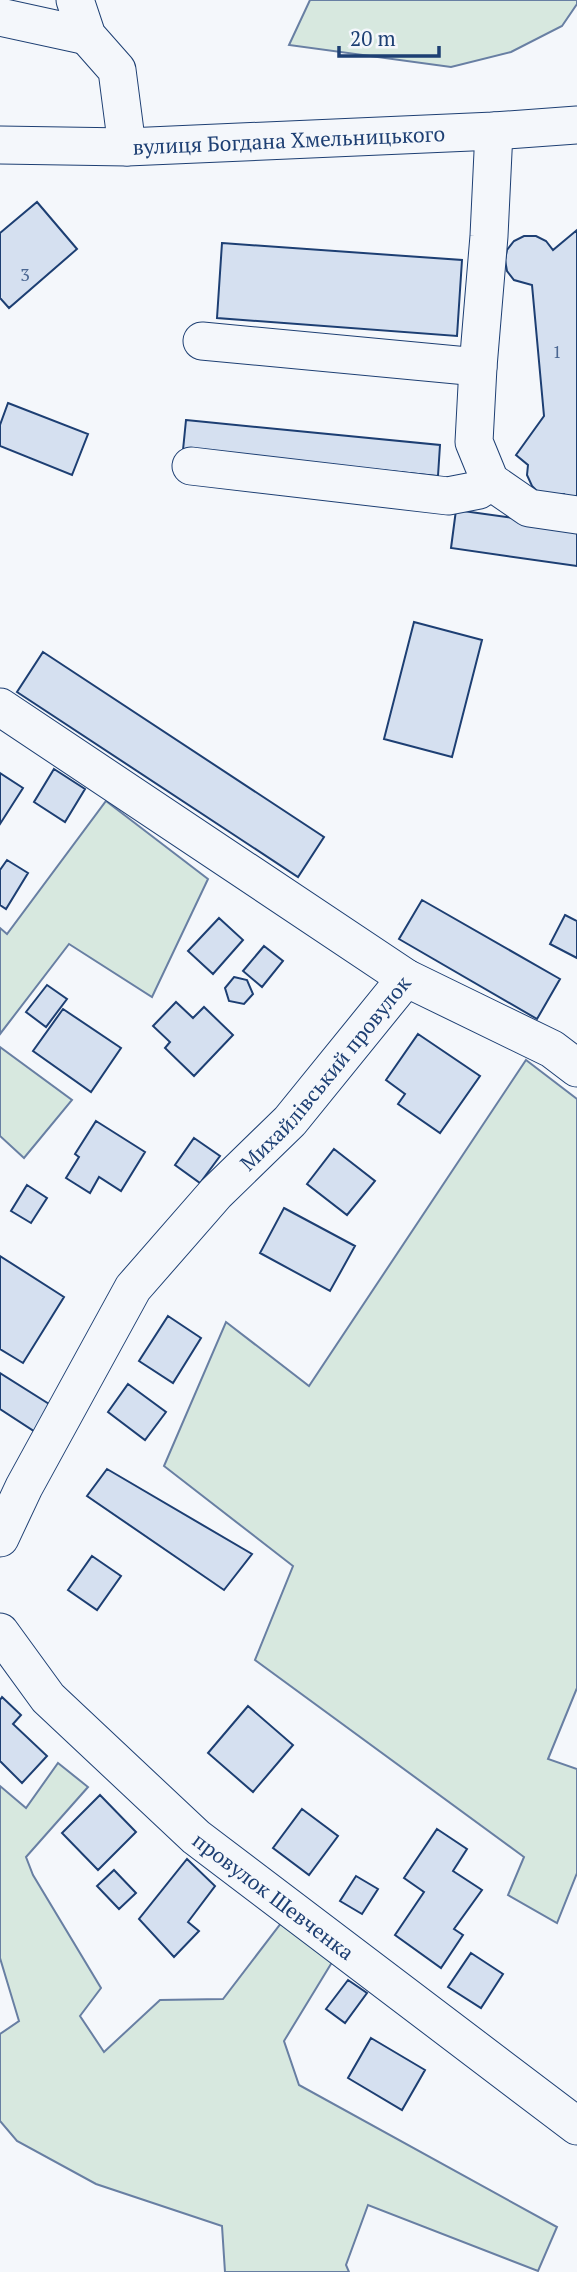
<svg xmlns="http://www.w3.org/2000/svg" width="577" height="2272" viewBox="0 0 577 2272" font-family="'PT Serif',serif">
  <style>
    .green { fill: #d7e8df; stroke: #687fa3; stroke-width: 2 }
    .building { fill: #d5e0f0; stroke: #1d3f73; stroke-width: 2 }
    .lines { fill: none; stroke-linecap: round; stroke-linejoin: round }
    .minor-casing { stroke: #1d3f73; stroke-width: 39 }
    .minor { stroke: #f4f7fb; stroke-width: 37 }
    .labels { text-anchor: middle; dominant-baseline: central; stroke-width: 5; stroke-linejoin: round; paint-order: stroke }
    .number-label { font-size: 18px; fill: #4b6792 }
    .street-label { font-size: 21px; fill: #1d3f73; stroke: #f4f7fb }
  </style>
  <rect width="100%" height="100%" fill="#f4f7fb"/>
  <!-- green -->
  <path class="green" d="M310,0H577V4L562,26L511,52L451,67L289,45Z
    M106,801L208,879L152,997L69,944L0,1034V928L7,934Z
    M0,1047L72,1100L24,1158L0,1136Z
    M526,1060L577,1099V1688L548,1759L577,1769V1873L557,1923L508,1895L524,1857L255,1660L293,1566L164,1466L226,1322L309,1386Z
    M58,1763L88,1787L26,1857L33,1875L101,1988L80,2016L104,2052L160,2000L223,1999L285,1918L334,1959L284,2041L299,2085L557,2227L538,2271L368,2205L346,2265L349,2272H225L222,2226L96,2184L17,2141L0,2121V2034L19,2021L0,1958V1786L26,1808Z"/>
  <!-- building -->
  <path class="building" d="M37,202L77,249L9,308L0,298V233Z
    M577,230V503L576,504L564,494L552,497L540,494L532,486L527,475L528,465L516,455L544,416L532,285L514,280L507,271L505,260L507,250L514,241L524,236H536L546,241L553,250Z
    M222,243L462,260L457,336L217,318Z
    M8,403L88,434L72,475L0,446V425Z
    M186,420L440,445L438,476L183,450Z
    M456,510L577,527V566L451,548Z
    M414,622L482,640L452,757L384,739Z
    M43,652L324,837L298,877L17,692Z
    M54,769L85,789L65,822L34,802Z
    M0,773L23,788L0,824Z
    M7,860L28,873L6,909L0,905V870Z
    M422,900L560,979L537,1019L399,939Z
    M565,915L577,921V958L550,944Z
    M219,918L243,940L213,974L188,951Z
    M264,946L283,961L262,987L243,971Z
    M234,977L247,980L253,994L244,1004L229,1001L225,988Z
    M47,985L67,999L46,1027L26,1012Z
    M176,1002L193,1018L204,1007L233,1035L194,1076L165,1048L170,1042L153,1026Z
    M63,1009L121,1048L91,1092L33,1051Z
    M418,1034L480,1076L440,1133L398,1104L405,1094L386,1080Z
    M96,1121L145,1152L121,1191L99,1177L90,1193L66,1178L79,1157L75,1154Z
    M194,1138L220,1156L200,1183L175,1165Z
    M334,1149L375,1181L347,1215L307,1184Z
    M27,1185L47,1198L31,1223L11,1211Z
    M284,1208L355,1246L330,1291L260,1253Z
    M0,1256L64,1297L23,1363L0,1349Z
    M168,1316L201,1338L173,1383L139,1361Z
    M0,1373L57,1409L40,1435L0,1409Z
    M128,1384L166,1412L145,1440L108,1412Z
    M107,1469L252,1554L224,1590L87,1496Z
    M92,1556L121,1576L97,1610L68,1590Z
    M2,1697L21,1715L13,1724L47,1756L22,1783L0,1761V1700Z
    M248,1706L293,1745L253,1792L208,1753Z
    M100,1795L136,1832L98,1870L62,1833Z
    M302,1809L338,1836L309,1875L273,1848Z
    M437,1829L467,1849L453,1871L482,1890L454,1929L463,1935L441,1968L395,1935L424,1892L404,1878Z
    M187,1859L215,1886L188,1922L199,1931L174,1957L139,1919Z
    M114,1870L136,1893L119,1909L97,1886Z
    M356,1876L378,1889L362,1914L340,1901Z
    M471,1953L503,1974L481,2008L448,1987Z
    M348,1980L367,1993L345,2023L326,2009Z
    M371,2038L425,2070L402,2110L348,2078Z"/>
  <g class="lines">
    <defs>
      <g id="minor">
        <path d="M75,0L87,36L117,70L127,147"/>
        <path d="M0,17L87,36"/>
        <path d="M494,131L489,236L478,367L474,442L490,481L529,508L577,515"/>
        <path id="s1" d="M0,145L127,147L494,131L577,125"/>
        <path d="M202,341L478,367"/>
        <path d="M191,466L448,496L479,490L490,481"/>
        <path d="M0,707L406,978L552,1049L577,1068"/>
        <path id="s2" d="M0,1538L24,1487L133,1288L216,1193L290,1121L406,978"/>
        <path id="s3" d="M0,1632L48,1698L196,1837L577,2126"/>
      </g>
    </defs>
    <!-- minor casing -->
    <use href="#minor" class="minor-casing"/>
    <!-- minor -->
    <use href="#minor" class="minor"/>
  </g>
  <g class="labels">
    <!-- number labels -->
    <g class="number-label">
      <text x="25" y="274">3</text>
      <text x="557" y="351">1</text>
    </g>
    <!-- street labels -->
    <g class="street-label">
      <text stroke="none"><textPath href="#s1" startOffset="289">вулиця Богдана Хмельницького</textPath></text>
      <text stroke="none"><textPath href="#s2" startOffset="572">Михайлівський провулок</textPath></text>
      <text stroke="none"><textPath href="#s3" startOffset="382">провулок Шевченка</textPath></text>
    </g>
  </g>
  <!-- scale -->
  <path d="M339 46v10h100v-10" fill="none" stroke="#1d3f73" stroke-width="3.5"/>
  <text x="350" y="46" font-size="21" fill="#1d3f73" stroke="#f4f7fb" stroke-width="5" paint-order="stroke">20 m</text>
</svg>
